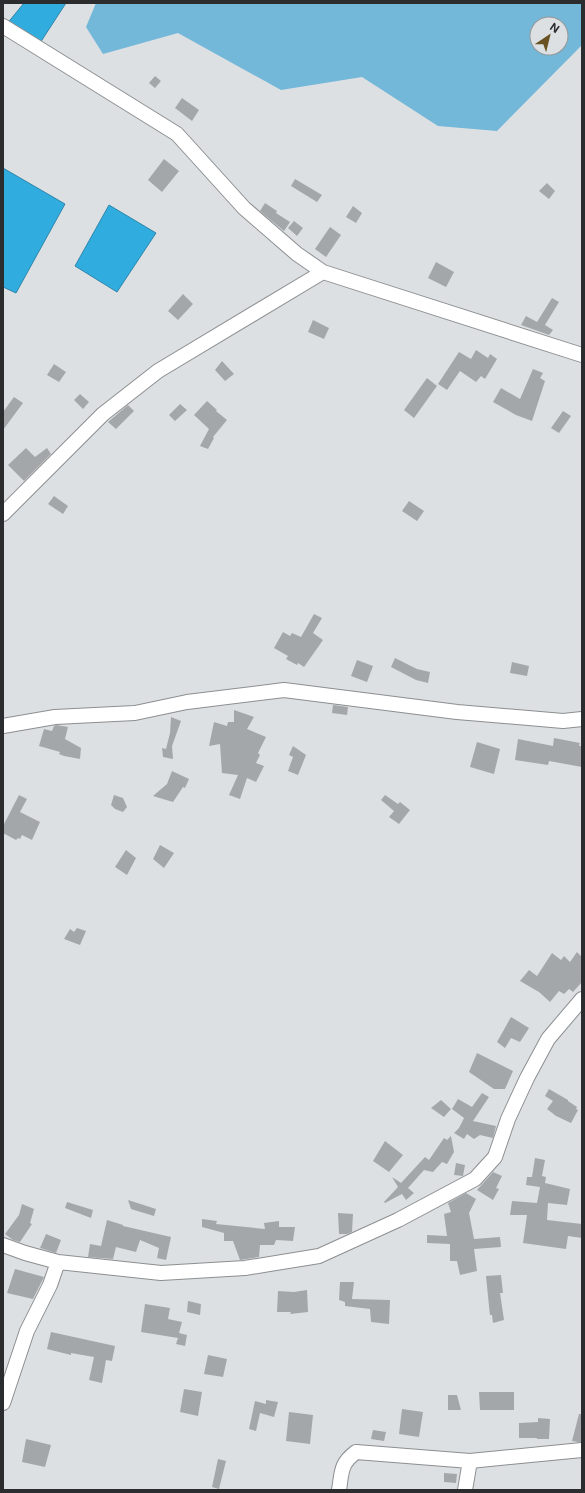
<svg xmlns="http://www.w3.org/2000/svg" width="585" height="1493" viewBox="0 0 585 1493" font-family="Inter,sans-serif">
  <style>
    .green { fill: #73b7d9; fill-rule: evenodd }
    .water { fill: #31acdf; stroke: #2f86aa }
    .building { fill: #a4a7a9 }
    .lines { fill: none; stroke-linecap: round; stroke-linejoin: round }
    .minor-casing { stroke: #8c8f91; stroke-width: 16 }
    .minor { stroke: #fff; stroke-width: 14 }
  </style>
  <rect width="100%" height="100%" fill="#dde0e2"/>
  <!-- green -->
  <path class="green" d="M96,3H582V45L497,131L438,126L362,77L281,90L178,33L103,54L86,27ZM537,24H561V48H537Z"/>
  <!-- water -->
  <path class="water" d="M24,3H66L40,43L6,25Z
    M3,168L65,204L16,293L3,287Z
    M109,205L156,233L117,292L75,266Z"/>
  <!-- building -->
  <path class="building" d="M155,76L161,81L155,88L149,83Z
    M182,98L199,110L192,121L175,108Z
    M164,159L179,171L162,192L148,180Z
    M295,179L322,195L317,202L291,186Z
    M547,183L555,191L549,199L539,191Z
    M265,203L277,211L276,213L290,222L284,231L260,211Z
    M353,206L362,213L356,223L346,217Z
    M294,221L303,228L297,236L288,228Z
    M330,227L341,235L326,257L315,249Z
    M436,262L454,272L446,287L428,278Z
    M183,294L193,304L178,320L168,311Z
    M552,298L559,302L545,325L553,330L549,335L521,325L526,316L537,322Z
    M313,320L329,328L324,339L308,332Z
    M476,350L488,358L490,354L497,359L485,379L481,376L476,382L460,371L447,390L438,384L459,352L471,359Z
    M222,361L234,374L225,381L215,370Z
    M54,364L66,372L59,382L47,375Z
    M533,369L543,373L540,378L545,381L532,421L516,415L493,402L501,388L520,399Z
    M427,378L437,386L414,418L404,410Z
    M80,394L89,402L83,409L74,400Z
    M14,397L23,403L3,430V412Z
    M207,401L217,410L216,411L227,420L213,437L214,438L208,449L200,446L209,429L194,415Z
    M180,404L187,410L175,421L169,415Z
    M128,405L134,411L116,429L108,422Z
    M563,411L571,416L559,433L551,428Z
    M26,448L35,457L47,448L51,454L24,481L8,465Z
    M54,496L68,506L63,514L48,504Z
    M409,501L424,511L417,521L402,511Z
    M314,614L322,618L313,633L323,640L304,667L298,663L297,665L286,659L288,656L274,648L283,632L290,636L292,633L301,637Z
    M395,658L417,669L430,672L428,683L416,680L391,667Z
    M357,660L373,666L367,682L351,676Z
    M512,662L529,666L527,676L510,673Z
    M333,705L348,707L347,715L332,713Z
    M234,710L254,717L247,729L266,737L258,753L260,755L256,763L264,766L256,782L247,778L240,799L229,795L238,775L222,773L220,744L209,746L214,722L227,726L228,722H234Z
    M171,717L181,721L172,746L173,759L163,757L162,748L166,749L170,733Z
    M56,725L68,727L65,739L81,748L80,759L64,756L59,754L60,752L39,746L44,729L52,731L54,726Z
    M554,738L580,743L579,746H582V767L549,761L548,765L515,760L518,739L553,746Z
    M477,742L500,749L494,774L470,767Z
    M293,746L306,755L298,775L288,771L293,757L289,755Z
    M172,771L189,779L185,788L183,787L173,802L153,796L167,784Z
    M19,795L27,799L20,812L40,822L32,840L22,835L20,839L18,838L16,840L3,833V826Z
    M114,795L123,798L127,807L123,812L115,809L111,805Z
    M385,795L398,804L400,802L410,810L399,824L389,817L394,811L381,800Z
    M160,845L174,853L164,868L153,859Z
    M126,850L136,858L127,875L115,867Z
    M77,928L86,931L80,945L64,939L70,929L74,932Z
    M577,952L582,957V982L573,992L569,989L564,994L559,991L550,1002L539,992L520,981L529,970L537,976L552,953L561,960L564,956L570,962Z
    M511,1017L529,1028L520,1042L511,1038L505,1048L497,1042Z
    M477,1053L513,1071L505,1089H494L469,1072Z
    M549,1089L568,1100V1101L577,1107L576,1109L578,1110L571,1123L556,1116L547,1109L553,1101L545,1096Z
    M482,1093L489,1097L473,1121L496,1126L493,1138L480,1135L474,1139L467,1134L464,1139L454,1133L459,1128L464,1118L452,1109L458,1099L472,1107Z
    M441,1100L451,1109L444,1117L431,1108Z
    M451,1136L454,1152L447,1164L442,1162L433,1172L424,1170L408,1188L414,1193L406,1200L402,1194L385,1203L384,1202L398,1187L392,1177L401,1183L425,1157L429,1160L444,1138L447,1140Z
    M385,1141L403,1155L389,1172L373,1161Z
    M535,1158L545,1160L542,1176L546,1177L545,1183L570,1189L567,1205L548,1203L547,1220L582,1224V1238L568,1236L566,1249L523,1243L527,1215H510L512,1201L537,1203L540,1187L526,1185L527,1177H532Z
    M456,1163L465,1165L463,1176L454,1175Z
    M493,1172L502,1176L496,1188L499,1189L493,1200L477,1190Z
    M466,1193L476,1199L469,1213L474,1239L500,1237L501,1247L474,1249L477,1271L460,1275L457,1261H450V1244L427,1243V1235L447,1236L444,1214L451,1212L448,1203Z
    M128,1200L156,1209L154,1216L131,1209Z
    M67,1202L93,1210L91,1218L65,1208Z
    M22,1204L34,1209L30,1223L32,1224L20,1242L13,1240L5,1234L19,1215Z
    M338,1213L353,1214L352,1232L347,1234H339Z
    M202,1219L217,1221L216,1224L265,1229L264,1223L279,1221V1227H295L293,1241L276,1240L274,1245H260L259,1257L240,1260L233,1241H224V1233L202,1227Z
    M107,1220L123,1225V1226L171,1237L166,1260L157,1258L159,1248L140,1240L136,1252L116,1247L113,1259L88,1257L90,1244L101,1246Z
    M46,1234L61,1240L56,1253L40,1248Z
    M15,1269L44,1277L33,1299L7,1293Z
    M501,1275L503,1293H500L504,1320L493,1323L492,1315H490L489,1306L486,1276Z
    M340,1282H354L352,1299L390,1300L389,1324L371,1322L370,1309L345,1306V1302L339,1300Z
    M307,1290L308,1312L290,1314L291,1312H277L278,1291L294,1292Z
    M188,1301L201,1304L200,1315L187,1312Z
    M145,1304L170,1308L168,1319L182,1322L179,1333L187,1335L185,1346L176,1344L178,1338L141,1332Z
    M51,1332L115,1346L112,1361L106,1360L102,1383L89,1380L94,1357L71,1353V1355L47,1349Z
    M208,1355L227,1359L223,1377L204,1374Z
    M184,1389L202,1392L198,1416L180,1412Z
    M479,1392H514V1410H480Z
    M448,1395H457L461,1410H448Z
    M266,1400L278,1402L274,1417L260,1413L256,1431L249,1429L255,1401L266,1404Z
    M402,1409L423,1412L419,1437L399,1434Z
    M289,1412L313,1415L310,1444L286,1441Z
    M579,1414H582V1442H578L572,1441Z
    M538,1418L550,1419L549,1439H537V1438H519V1423L538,1422Z
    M373,1430L386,1432L384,1441L371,1439Z
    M26,1439L51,1445L45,1467L22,1462Z
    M218,1459L226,1461L219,1489L212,1487Z
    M444,1473L457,1474L456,1483L444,1482Z"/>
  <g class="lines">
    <defs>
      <path id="minor" d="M3,26L177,134L244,208L297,254L323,272L582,355
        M3,514L103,414L158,371L323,272
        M3,726L55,717L135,713L187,702L284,690L457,712L563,721L582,719
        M3,1245L25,1253L58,1262L161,1273L245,1268L319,1256L398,1220L475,1179L495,1157L508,1119L527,1078L548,1039L582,999
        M3,1403L27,1331L50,1285L58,1262
        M339,1490C342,1472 340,1464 356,1452L470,1461L582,1450
        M465,1490L470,1461"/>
    </defs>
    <!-- minor casing -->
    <use href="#minor" class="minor-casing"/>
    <!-- minor -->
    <use href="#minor" class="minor"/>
  </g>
  <!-- border -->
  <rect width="585" height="1493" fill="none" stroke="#2b2c2d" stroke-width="8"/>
  <!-- north arrow -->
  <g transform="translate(549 36) rotate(35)"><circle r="19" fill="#dde0e2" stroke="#96989a"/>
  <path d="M0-3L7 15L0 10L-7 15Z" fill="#6a5122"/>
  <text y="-6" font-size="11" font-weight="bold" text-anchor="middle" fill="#2b2c2d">N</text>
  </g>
</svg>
